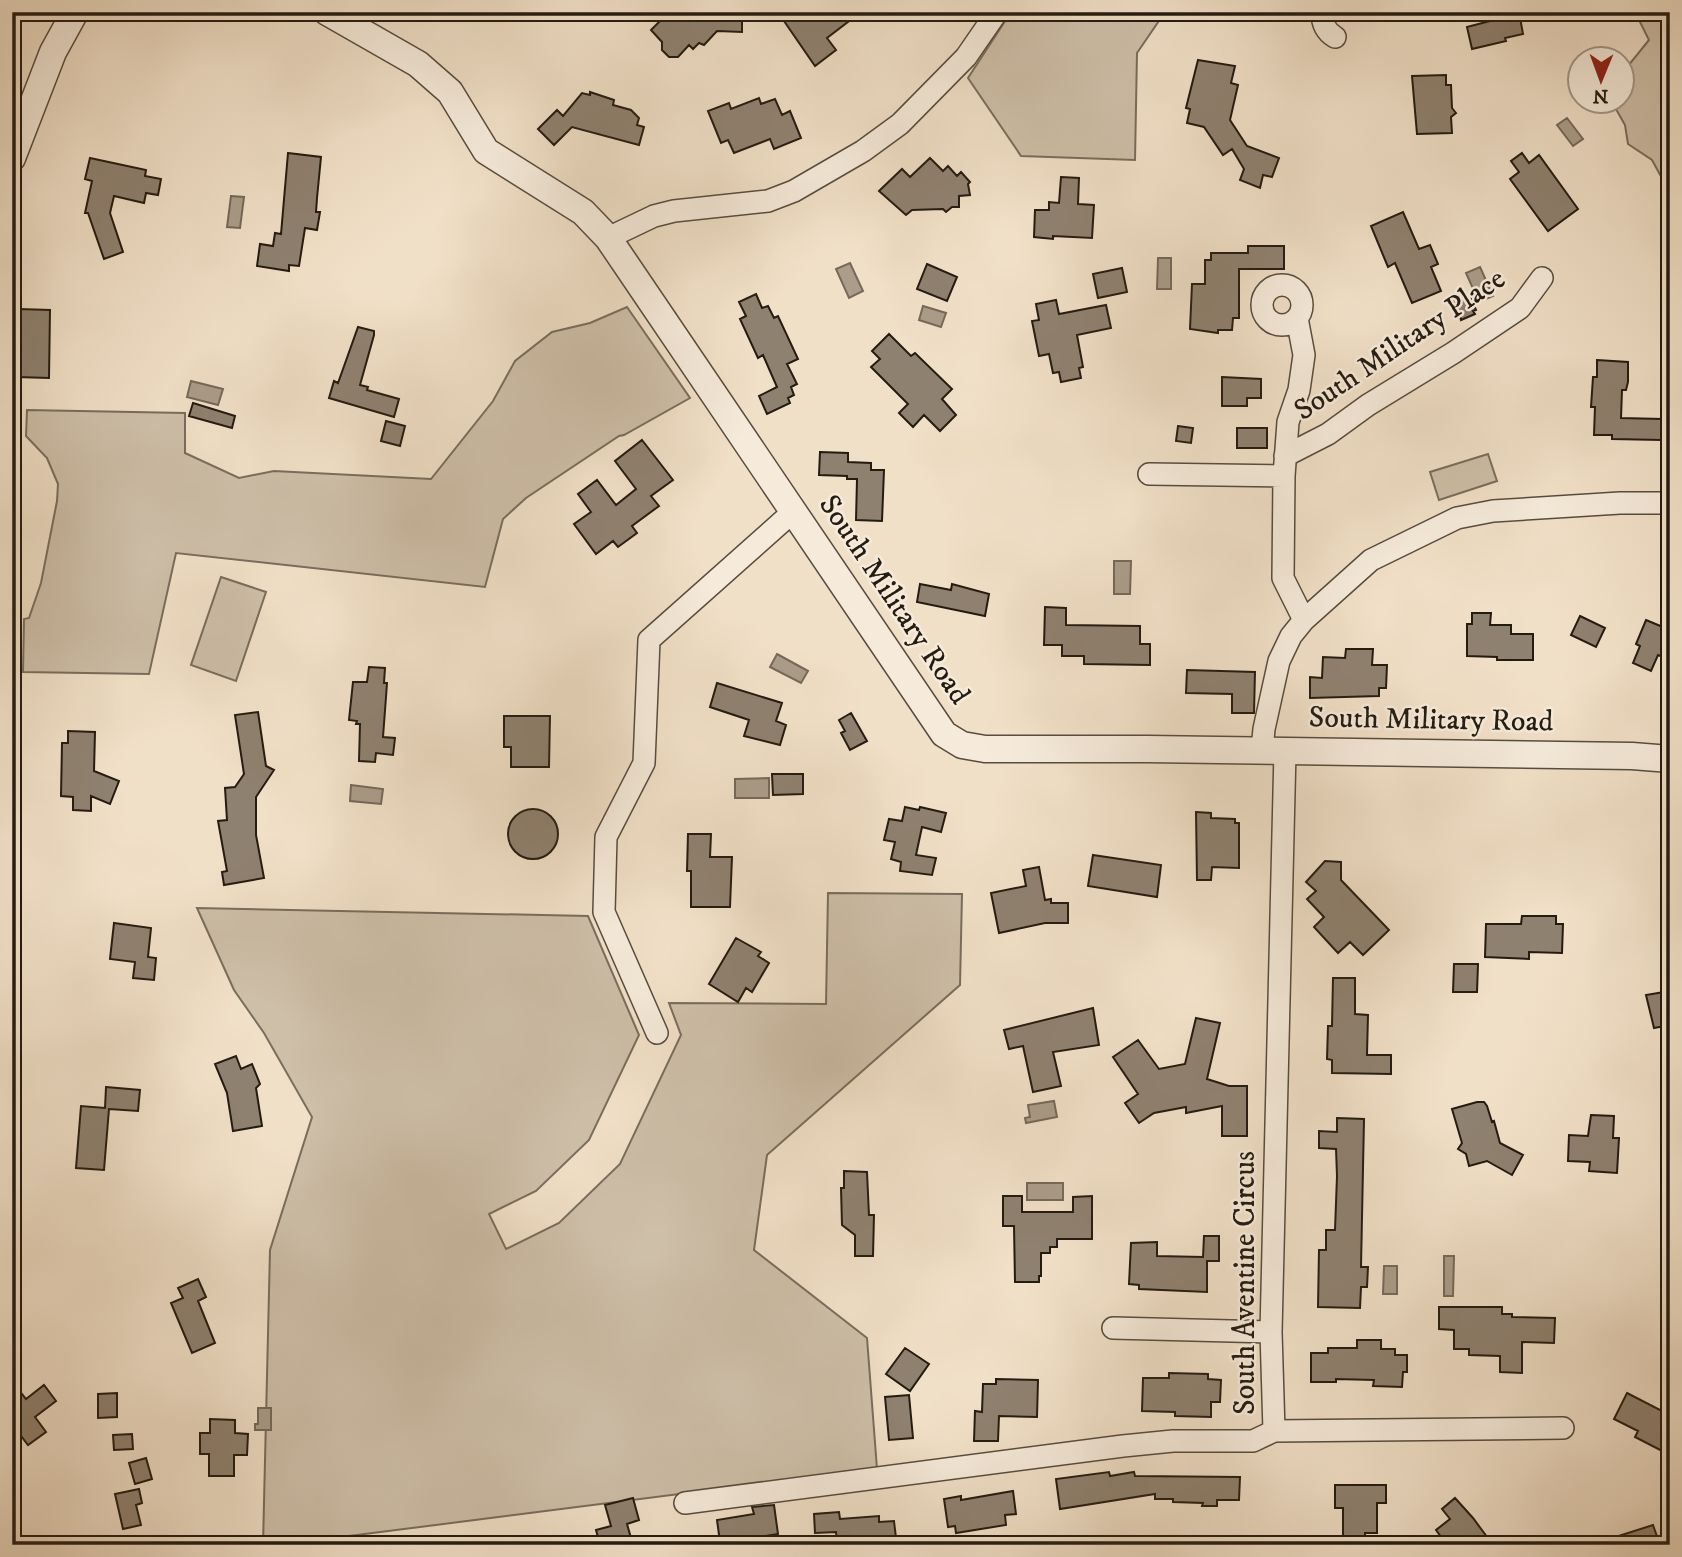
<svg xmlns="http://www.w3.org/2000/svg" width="1682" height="1557" viewBox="0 0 1682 1557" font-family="'IM FELL DW Pica',serif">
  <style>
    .green { fill: #cebfa9; stroke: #796d5d; stroke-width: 2 }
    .water { fill: #ab9d8a; stroke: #75695a; stroke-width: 2 }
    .building { fill: #8f8170; stroke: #241b11; stroke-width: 2 }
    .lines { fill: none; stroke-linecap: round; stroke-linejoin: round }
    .minor-casing { stroke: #574c3f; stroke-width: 24 }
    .tertiary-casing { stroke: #574c3f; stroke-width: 29 }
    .minor { stroke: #f6ebdb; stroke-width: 21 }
    .tertiary { stroke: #f6ebdb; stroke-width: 26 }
    .labels { text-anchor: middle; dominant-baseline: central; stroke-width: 5; stroke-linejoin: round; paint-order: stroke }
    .street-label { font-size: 30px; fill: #241b11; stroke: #f6ebdb }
  </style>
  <rect width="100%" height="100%" fill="#f1e0c8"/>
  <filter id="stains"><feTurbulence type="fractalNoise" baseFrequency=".00286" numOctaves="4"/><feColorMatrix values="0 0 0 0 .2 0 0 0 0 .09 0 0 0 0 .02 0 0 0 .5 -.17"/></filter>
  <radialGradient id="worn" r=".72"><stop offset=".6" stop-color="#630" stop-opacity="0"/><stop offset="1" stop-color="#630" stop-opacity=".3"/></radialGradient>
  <!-- green -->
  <path class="green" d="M1011,12H1165L1137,53L1135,160L1021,156L968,78Z
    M1635,12H1670V193L1652,160L1628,144L1625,125L1612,102H1622L1623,72L1649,40Z
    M627,307L690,398L624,435L619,436L526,498L503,519L485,587L176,553L149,674L23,672L24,619L29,618L41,583L57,501L58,484L47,458L26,436L27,410L185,413V453L239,478L274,471L431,479L493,401L515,361L552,332L590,323Z
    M1488,454L1497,481L1439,500L1430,472Z
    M221,577L266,592L236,681L191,665Z
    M828,893L962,894L960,985L767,1155L754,1250L867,1338L877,1469L278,1545H263L270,1250L312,1117L264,1033L234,990L197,908L588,916L639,1035L589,1140L536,1191L489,1214L506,1249L559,1223L620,1164L681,1035L669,1003L826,1004Z"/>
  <!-- water -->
  <path class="water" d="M1567,118L1583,139L1573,146L1557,125Z
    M231,196L244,197L240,228L227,227Z
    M1158,258H1171V289H1157Z
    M850,263L863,291L849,298L836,269Z
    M1480,267L1493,296L1479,302L1466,273Z
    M923,306L946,313L941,327L919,320Z
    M191,381L223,389L218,405L187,397Z
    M1114,561H1131L1130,594H1114Z
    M777,654L808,671L801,683L770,667Z
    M769,778V798H735V779Z
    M351,785L383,789L381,804L350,801Z
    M1054,1101L1057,1117L1026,1123L1025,1118L1030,1117L1028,1105Z
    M1027,1183H1063V1200H1027Z
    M1444,1256H1454L1453,1296H1444Z
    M1384,1266H1397V1294H1383Z
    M258,1408H271V1430H255V1424H258Z"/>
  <!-- building -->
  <path class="building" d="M664,12H742V32L717,31L704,45L699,43L693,49L689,45L678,57H669L662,50V42L651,30L663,18Z
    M796,12H861L827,38L836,50L815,66L784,21Z
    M1488,12H1519L1523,34L1505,38L1506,41L1472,49L1467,27L1490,21Z
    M1198,60L1235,66L1231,83L1238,85L1230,120L1247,146L1279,158L1272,177L1263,175L1260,188L1240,180L1244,169L1232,149L1223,155L1204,127L1187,123L1190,109L1186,108Z
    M1446,75V85H1451L1452,108L1456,113L1451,117L1452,133L1417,134L1412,76Z
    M590,92L614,100L613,105L631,110L639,118L637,125L644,127L639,145L572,127L554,145L538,129L557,110L563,116L582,93L590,95Z
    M759,98L761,104L775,99L782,115L790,111L801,138L774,149L770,139L734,153L728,140L721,143L708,111L729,103L731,109Z
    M288,153L321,157L317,198L316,212H320L317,230L305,228L299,266L289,265V271L257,266L260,244L273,246L275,233L281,234Z
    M1522,153L1529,163L1539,155L1578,209L1548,231L1510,179L1519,172L1511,161Z
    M90,158L146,170L145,176L161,179L158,195L146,193L144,203L114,196L110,213L123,252L104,259L88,213H85L92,181L85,179Z
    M930,158L943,171L948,166L957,176L961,172L970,182L968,184L970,195L959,196V207H952L946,212L943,209L912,210L906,215L879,191L902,169L910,177Z
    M1061,177L1079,178L1078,204L1094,205L1092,238L1053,236V239L1034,237L1035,210H1049V202L1059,203Z
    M1403,212L1419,249L1430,245L1438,264L1431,267L1441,291L1412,303L1395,263L1388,267L1371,226Z
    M1248,246H1284V269H1239V318H1233L1232,330H1218V333L1190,329L1192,284H1205V260H1211V253H1248Z
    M927,264L957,277L947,301L917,289Z
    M1122,268L1127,292L1098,298L1093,274Z
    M756,294L762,308L768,306L774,318L778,316L798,359L787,364L797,384L791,387L794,395L788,398L790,403L767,414L759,396L777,387L763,355L758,358L740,319L746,316L739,302Z
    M1465,295L1467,297L1470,296L1476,310L1473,311L1475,314L1461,320L1460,316L1456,317L1449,301Z
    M1056,300L1059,314L1106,305L1111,328L1077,335L1083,367L1079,368L1081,378L1061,382L1059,372L1053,373L1049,354L1039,356L1032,321L1039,320L1036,304Z
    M19,309L50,310L49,378L17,377V370H12V345H18Z
    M358,327L374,331V335L360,385L368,387L367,390L399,399L394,417L329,398L334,381L338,383Z
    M889,334L911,356L915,353L952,389L942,399L956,415L940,431L924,415L913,427L899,413L908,404L871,367L880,359L872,351Z
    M1597,360L1628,362V382L1626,390H1622L1621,418L1662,419L1661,440L1612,439V435H1594L1595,407H1591L1593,377H1597Z
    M1222,377L1261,379V398H1247V406H1222Z
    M193,403L235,416L232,428L189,416Z
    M386,421L405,426L400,446L381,441Z
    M1178,426L1193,428L1191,443L1176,441Z
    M1237,428H1267V448H1237Z
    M642,440L673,480L651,496L659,506L632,526L637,533L618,547L613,541L596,554L574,524L591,512L578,494L597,480L616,505L636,489L615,461Z
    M820,452L848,453V462L871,463V470H884L882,521L856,520L857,479H847V476L819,475Z
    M920,584L951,590L952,584L989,594L985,616L917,602Z
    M1045,607L1066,608V625L1140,626V644H1150V665L1084,664V656H1062V645H1044Z
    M1472,613H1491L1490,625H1511V634H1533V660H1497V657L1467,656V624H1472Z
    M1580,616L1605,628L1596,647L1571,635Z
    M1646,620L1670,630V660L1658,655L1651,671L1633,663L1640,646L1636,644Z
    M1346,649H1373L1372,665H1387L1386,688H1379V696L1310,698V677L1322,678L1323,657L1345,658Z
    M369,667L385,668L384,683H387L386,697L383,737L395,738L393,755L376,753L375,762L359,761L360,724H356L357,721L349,720L353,682H367Z
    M1187,670L1255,672L1254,713H1232V694L1186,693Z
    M717,683L782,703L776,721L786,725L780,745L744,736L749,720L710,707Z
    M258,712L266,766L274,770L256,797V835L264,878L224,885L222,872L227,871L218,821L227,820L225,788L235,787L244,774L235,715Z
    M851,713L867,741L850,750L841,733L845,731L839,720Z
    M504,716H550L549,767H511V747H504Z
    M68,731L95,732L94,771L119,781L110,804L91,796V811L73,810V797L61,796L62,743H68Z
    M772,774H803V794L773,795Z
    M905,807L919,810L920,807L946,813L941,832L922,827L916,855L936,858L932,875L900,871L901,862L891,859L895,842L884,840L889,819L902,821Z
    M508 834a25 25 0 1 1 50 0a25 25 0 1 1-50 0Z
    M1196,812L1211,813V818L1235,819V823H1239V868L1212,867L1211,880H1197Z
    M688,834H711L710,857H732L730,907H691V871H687Z
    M1093,855L1161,865L1157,897L1088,886Z
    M1325,861L1341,862V880L1389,930L1363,955L1350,942L1338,953L1314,927L1324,917L1307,899L1316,891L1306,882Z
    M1039,867L1045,900L1051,899V903H1068V923H1045L999,933L991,893L1026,886L1023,870Z
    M1522,916H1556V924H1563L1562,953L1529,952V959L1485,957L1486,924H1521Z
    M114,923L151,928L148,957L156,958L154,980L133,978L135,962L110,959Z
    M736,938L761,952L758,956L769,963L752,992L746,988L738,1002L709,984Z
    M1454,964H1478L1477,992H1453Z
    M1333,978H1355V1014L1368,1015L1367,1055H1391V1074L1332,1073V1060L1327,1059L1328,1026H1332Z
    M1670,991V1025L1654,1028L1646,995Z
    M1093,1008L1099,1045L1053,1052L1061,1086L1033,1092L1023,1046L1009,1049L1004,1030Z
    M1196,1018L1220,1023L1207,1079L1229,1086H1247V1136H1222V1106L1186,1113V1107L1154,1113L1139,1123L1125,1103L1138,1094L1113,1057L1138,1040L1159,1069L1185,1064Z
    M236,1056L241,1069L252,1064L260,1084L256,1088L262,1126L233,1131L227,1093L215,1064Z
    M106,1087L140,1090L138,1111L109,1109L104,1170L76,1168L81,1106L105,1108Z
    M1477,1102H1484L1487,1106L1492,1122L1494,1121L1500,1143L1523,1155L1512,1175L1487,1161L1469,1166L1466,1154L1458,1149L1462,1143L1452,1109Z
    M1591,1115L1614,1116L1613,1138H1619L1617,1173L1589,1171L1590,1162L1568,1161L1569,1135L1588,1136Z
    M1337,1118L1364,1119L1361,1267H1368L1367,1287H1361L1360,1308L1318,1307L1319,1250H1326V1230H1335L1337,1176L1336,1149L1319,1148V1131L1337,1132Z
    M844,1171L867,1172L869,1215H874L873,1256H855V1235L842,1225L841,1188H844Z
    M1003,1196H1022V1212H1073V1197L1092,1196V1239H1057V1247H1050V1253H1041V1276H1039V1282H1015L1014,1226H1003Z
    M1204,1236H1219V1261H1207V1292L1139,1289V1285L1129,1284L1131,1243L1157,1242V1256L1203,1257Z
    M198,1279L206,1297L198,1301L215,1343L192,1353L171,1303L183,1298L178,1288Z
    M1439,1307H1502V1314H1512V1317L1555,1318L1554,1343L1522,1342V1373L1500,1372V1356L1469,1355V1349H1454V1330L1439,1329Z
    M1357,1340H1381V1349H1395V1355H1407V1372H1403L1402,1387L1373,1386L1374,1380L1336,1379V1382H1311V1353H1328V1348H1357Z
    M905,1348L929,1364L910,1391L886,1374Z
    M1169,1373L1208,1374V1379L1221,1380L1220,1402H1211V1417L1175,1416V1412L1142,1411L1143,1378H1169Z
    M996,1379L1038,1380L1037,1417L999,1416L998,1441H974L975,1411L982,1412L983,1384H996Z
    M12,1381L26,1399L44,1385L56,1401L35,1417L46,1432L28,1445L12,1424Z
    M117,1393V1417L98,1418V1394Z
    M1627,1393L1670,1415V1455L1635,1437L1638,1431L1614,1419Z
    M909,1395L913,1438L889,1440L885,1397Z
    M210,1419L235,1420V1433L248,1434L247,1455H234V1476H209V1454H200V1433H210Z
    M132,1434L133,1449L114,1450L113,1435Z
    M146,1458L152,1479L135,1484L129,1463Z
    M1109,1472L1110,1476L1134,1472L1135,1476L1240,1477L1239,1500H1217V1506H1202L1203,1503L1173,1502V1499H1155V1494L1060,1509L1056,1479Z
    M1335,1485H1386V1503H1377V1533H1365V1545H1343V1508H1335Z
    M139,1489L142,1503L136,1505L141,1525L123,1529L115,1494Z
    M1013,1491L1016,1514L1005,1515L1006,1525L956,1533L955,1526L948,1527L944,1499L961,1496V1500Z
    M633,1498L639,1520L627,1524L633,1545H600L596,1530L611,1526L605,1505Z
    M1455,1498L1473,1518L1493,1545H1447L1436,1530L1450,1519L1442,1509Z
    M774,1505L778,1534L758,1537L759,1543L752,1545H742L741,1539L720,1542L717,1520L754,1514L752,1507Z
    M839,1512L840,1519L879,1516V1522L894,1521L896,1538L837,1542L836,1532L815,1533L814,1514Z
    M1653,1525L1660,1545H1601L1600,1542Z"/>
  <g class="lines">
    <defs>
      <path id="minor" d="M1322,12C1322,23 1325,31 1335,37
        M608,238L654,216L674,211L768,201L794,191L863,151L900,124L966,57L997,12
        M1262 305a20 20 0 1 1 40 0a20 20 0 1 1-40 0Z
        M1297,318L1304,355L1299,390L1288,422L1284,476L1283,578L1304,620
        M1285,456L1328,434L1368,405L1453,353L1520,308L1542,278
        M1149,474L1284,476
        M1262,750L1264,729L1279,661L1291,636L1304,620L1371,560L1457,518L1493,511L1620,503H1670
        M657,1033L604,912L606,837L644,763L649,640L794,511
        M1113,1328L1271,1332
        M1274,1431L1271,1332L1285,751
        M685,1503L1123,1446L1173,1441H1253L1274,1431L1563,1428"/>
      <path id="tertiary" d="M327,12L418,64L450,92L486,151L583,212L608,238L625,263L944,734L962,745L985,749H1148L1632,756L1670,759
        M12,158L53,52L75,12"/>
    </defs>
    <!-- minor casing -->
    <use href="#minor" class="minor-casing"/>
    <!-- tertiary casing -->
    <use href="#tertiary" class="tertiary-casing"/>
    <!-- minor -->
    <use href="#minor" class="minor"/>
    <!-- tertiary -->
    <use href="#tertiary" class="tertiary"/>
  </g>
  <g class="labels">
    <!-- street labels -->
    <g class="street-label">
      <text transform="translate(1400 345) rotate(-34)">South Military Place</text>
      <text transform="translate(894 600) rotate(56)">South Military Road</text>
      <text transform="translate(1431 720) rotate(1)">South Military Road</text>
      <text transform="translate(1245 1283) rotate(-90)">South Aventine Circus</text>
    </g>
  </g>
  <!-- margin -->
  <rect width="1682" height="1557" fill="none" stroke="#f1e0c8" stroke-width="42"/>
  <rect x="14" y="14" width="1654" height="1529" fill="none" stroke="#241b11" stroke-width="3.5"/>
  <rect x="21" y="21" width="1640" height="1515" fill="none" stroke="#241b11" stroke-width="2"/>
  <!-- north arrow -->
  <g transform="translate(1601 80) rotate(181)"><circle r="33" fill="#f6ebdb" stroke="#a2988a" stroke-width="2"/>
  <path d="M0-5L12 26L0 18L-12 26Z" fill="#8f2418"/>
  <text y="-10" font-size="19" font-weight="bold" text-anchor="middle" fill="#241b11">N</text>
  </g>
  <rect width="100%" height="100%" filter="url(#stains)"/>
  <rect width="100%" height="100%" fill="url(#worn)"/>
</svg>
